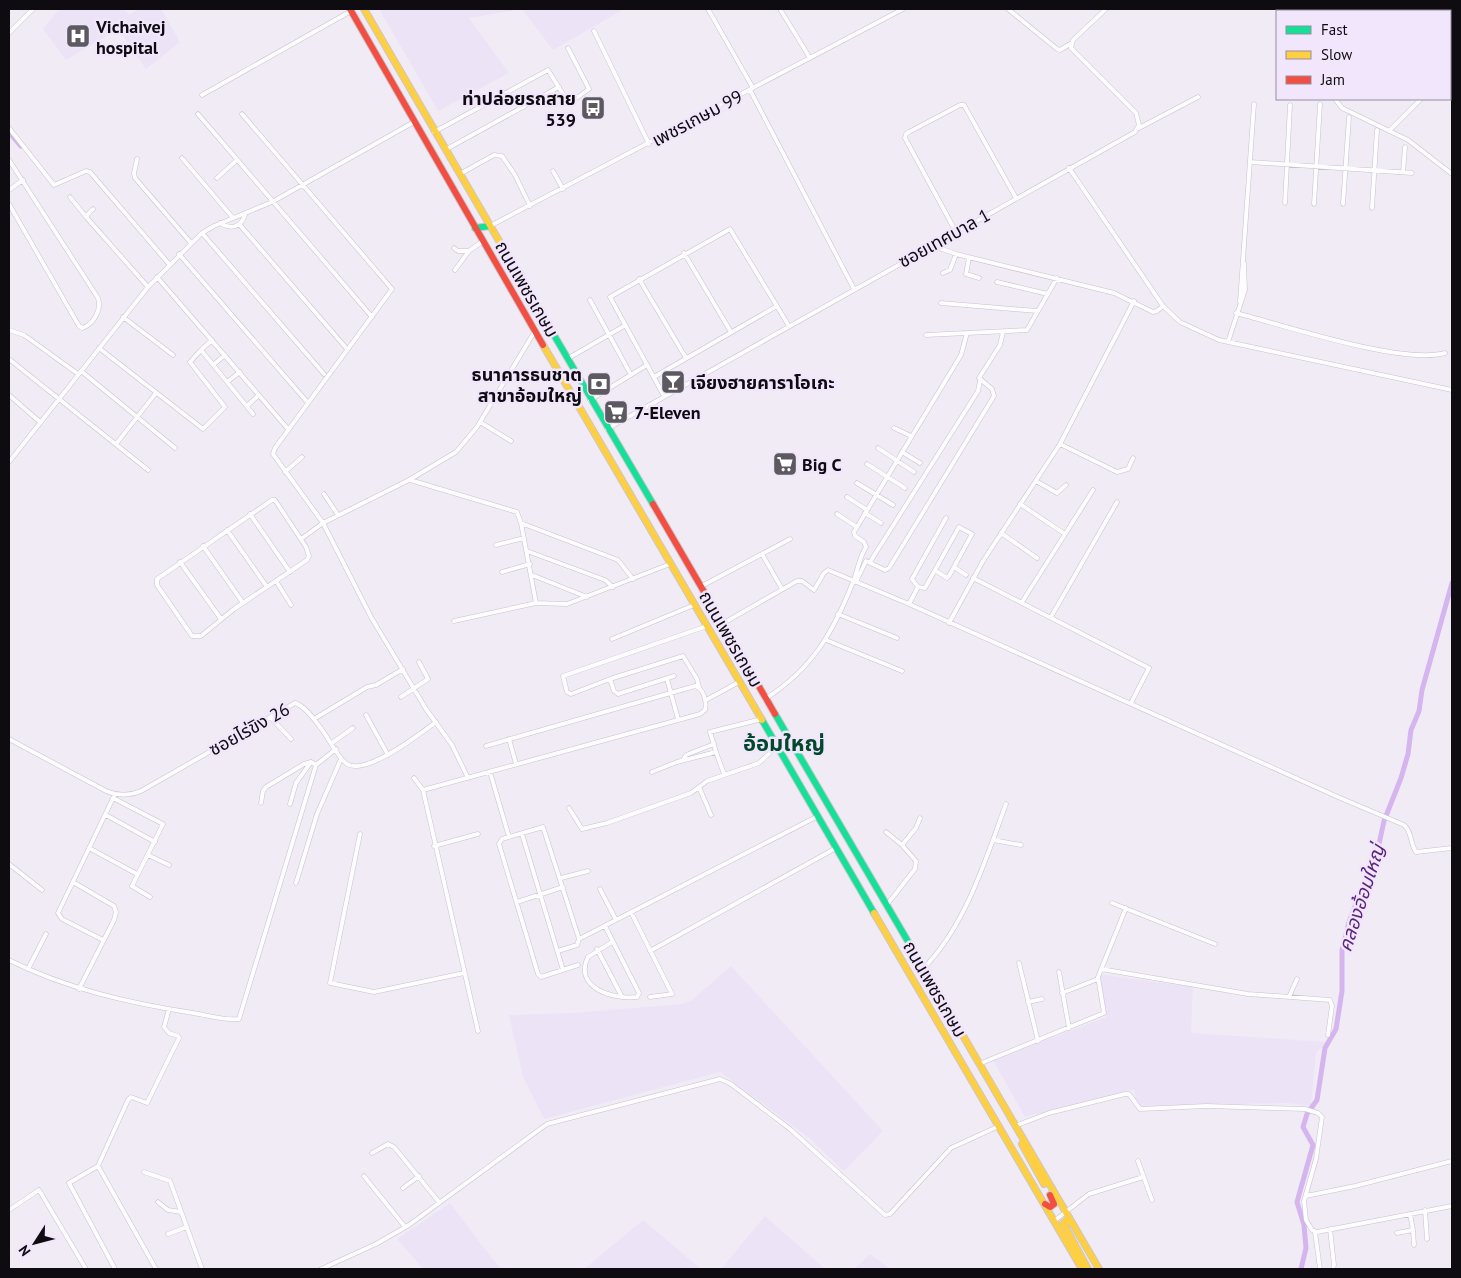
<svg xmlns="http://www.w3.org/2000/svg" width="1461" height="1278" viewBox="0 0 1461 1278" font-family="'PT Sans','Noto Sans Thai',sans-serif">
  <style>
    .built { fill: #ede3f7 }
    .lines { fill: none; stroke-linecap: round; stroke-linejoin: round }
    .canal { stroke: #d5b5ef; stroke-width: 5 }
    .street-casing { stroke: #c7c2cb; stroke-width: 5 }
    .fast-casing { stroke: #cac7cc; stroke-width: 8 }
    .slow-casing { stroke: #cac7cc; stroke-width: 8 }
    .jam-casing { stroke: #cac7cc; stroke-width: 8 }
    .street { stroke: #fdfcfe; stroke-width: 4 }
    .fast { stroke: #16e098; stroke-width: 6 }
    .slow { stroke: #ffcf43; stroke-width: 6 }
    .jam { stroke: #f24e42; stroke-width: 6 }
    .labels { text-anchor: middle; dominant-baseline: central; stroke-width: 5; stroke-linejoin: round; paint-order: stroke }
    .poi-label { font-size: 18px; font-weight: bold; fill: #0e0b11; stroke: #f1e6fb; text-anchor: start }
    .street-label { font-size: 18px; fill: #0e0b11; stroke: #f1e6fb }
    .water-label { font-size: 19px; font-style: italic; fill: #5b247e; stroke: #f1e6fb }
    .district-label { font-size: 22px; font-weight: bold; fill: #02482c; stroke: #f1e6fb }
  </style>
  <rect width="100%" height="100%" fill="#f1ebf6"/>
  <!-- built -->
  <path class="built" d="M59,9H124L129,15L138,9H161L180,42L146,69L118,29L66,60L43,29Z
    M379,9H624L553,50L522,9L469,18L509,73L438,111Z
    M731,966L883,1131L844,1171L808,1137L720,1072L544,1119L523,1077L509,1015L572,1013L682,1004L692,1000Z
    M1098,974L1193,987L1191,1033L1327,1042L1316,1053L1311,1106L1286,1103L1137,1106L1134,1089L1025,1117L993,1060L1106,1017Z
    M450,1203L481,1244L501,1269H423L397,1239Z
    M765,1216L825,1269H721Z
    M643,1220L701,1269H584Z
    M870,1254L890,1269H854Z"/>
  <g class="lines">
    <!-- canal -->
    <path class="canal" d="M9,132L21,146
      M1301,1269L1306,1248L1304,1225L1297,1202L1313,1145L1303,1127L1307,1114L1317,1100L1325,1048L1336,1029L1342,991V950L1349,922L1379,844L1384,821L1401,778L1408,754L1411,730L1419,711L1422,690L1452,583"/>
    <defs>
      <path id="street" d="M708,9L753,88
        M780,9L810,58
        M1008,9L1057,49L1060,50L1070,44
        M1328,11L1329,9
        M594,31L649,144
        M9,33L33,9
        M1450,70L1452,67
        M750,90L854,289
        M202,95L351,11
        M1335,99L1342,108L1408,140L1452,174
        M198,114L372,317
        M242,114L392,289L275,448L273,454L323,523L371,617L426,709L452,745L468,778
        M9,128L54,185L86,171L90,172L169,264
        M1139,128L1198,97
        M1390,130L1421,99
        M434,132L548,70L568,102H571L589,89L568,48
        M445,150L559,87
        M182,158L233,218
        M137,159L134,173L135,178L191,243
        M9,160L98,298C102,310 93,325 82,328L79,326L9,204
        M1250,162L1412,173
        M1069,168L1163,306L1180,322L1219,340L1452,390
        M553,171L563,189
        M1403,172L1405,147
        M460,174L494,155L502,156L515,175L530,206
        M217,178L237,160
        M9,190L23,180
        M70,197L87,218
        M1285,203L1290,105
        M1314,204L1320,104
        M1343,204L1349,117
        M1372,208L1377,130
        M93,209L87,215V218L148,287
        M220,223C231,230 241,227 245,215
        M239,224L347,349
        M490,226L903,9
        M956,232L905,138L906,134L909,132L960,105H964L1016,198
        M202,233L324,374
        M931,245L956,254L1114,293L1153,312L1157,311L1163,306
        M454,248L458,251H469
        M684,253L731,332
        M179,254L308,403
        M969,258L966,274L979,278
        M455,270L469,251L483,241
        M943,273L950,270L956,254
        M157,277L288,429
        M639,279L686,358
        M997,282L1048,294
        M590,300L631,375
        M1240,302L1254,104
        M941,303L1037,311
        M1236,313C1283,325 1402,365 1445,353
        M123,317L173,355
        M9,330L24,335L78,374
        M926,335L967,333
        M212,340L201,350L253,414
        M1228,342L1245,290L1244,263
        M99,348L203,429L225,407L190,362L201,350
        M9,359L148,470
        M567,359L624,326
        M213,365L225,355
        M81,371L175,448
        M654,377L777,306
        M227,382L240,372
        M9,395L40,422
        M664,396L610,297L730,229L789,326
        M590,400L647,365
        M247,406L259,395
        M480,422L511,441
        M894,428L911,436
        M607,429L1135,132L1139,125L1136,113L1071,48L1073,40L1106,9
        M116,444L156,393
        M1060,444L1117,472L1128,469L1133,458
        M878,448L914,472
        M902,452L920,463
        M9,462L148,287L202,233L214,226L272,202L414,122
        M867,464L905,488
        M285,472L302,457
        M410,480L517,512L521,523L536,603
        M1036,481L1057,493L1066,485
        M857,483L893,505
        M324,494L338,515
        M847,497L867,510
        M272,500H275L306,547L309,556L307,560L234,609L201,636H192L157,585V579Z
        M1020,504L1065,534
        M865,513L881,523
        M250,514L290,572
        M837,514L857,527
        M521,523L618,560L633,579
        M227,530L267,587
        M1001,533L1037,558
        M301,539L323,523L409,480L456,452L477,427L535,331
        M496,545L524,538
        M203,546L243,603
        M527,551L605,580L613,587
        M762,554L782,589
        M180,562L221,619
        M870,562L978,391L980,381
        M954,567L966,575
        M502,572L530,564
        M532,575L587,597
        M973,578L1149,668L1131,703
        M276,581L291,605
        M856,582L866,561L885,570L889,568L994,396L992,389L979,378L1000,345L1003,332
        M700,587L790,539
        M918,587L925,588L959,527L972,534L949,576L947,578L936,571
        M1022,602L1093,490
        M909,604L918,587L912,579L946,518
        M838,614L897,638
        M1051,617L1117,502
        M454,621L536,603L567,604L670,564
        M949,623L983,561L1060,444L1134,301
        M722,624L797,581H802L814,590L824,573L828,570L909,604L1338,797L1404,825C1412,831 1410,844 1416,852L1452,848
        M612,639L694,605
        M826,640L902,671
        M674,676L618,694L614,691L610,679L571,694L567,692L563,676L707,626
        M610,679L683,656L697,679L699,687
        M667,679L678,719
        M401,697L428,679L419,662
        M765,699C812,669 833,633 853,582C858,570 859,558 866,547L864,542L855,536L854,532L961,355L967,333L1027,330L1057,278
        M706,700L739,682
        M366,715L388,755
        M270,717L291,739
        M314,719L367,687L376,685L403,669
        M9,739L106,791C118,796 129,796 141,791L295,703C305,706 314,719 320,727C328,737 338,758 347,764C366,776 420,734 436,722
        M509,739L516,764
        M332,743L353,728
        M716,752L710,732L762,719
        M683,760L686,755L714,744
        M490,772L509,837
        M652,772L677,762L716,752L724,774
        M414,778L423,790L478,1031
        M699,787L711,815
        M423,790L700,714L705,710C707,702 704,689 695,686L486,746
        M113,798L163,824L132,886L150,897
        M261,803L263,791L266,787L304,764L311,762L316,765
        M290,804L296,783L311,762
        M569,808L582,829L607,823L691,793L707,781L759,763L777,746
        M106,815L155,842
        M886,832L902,845
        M360,834L330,983L374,992L464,973
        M522,834L563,970
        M993,840L1021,845
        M434,846L478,834
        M89,848L137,874
        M148,855L169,865
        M9,864L42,890
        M561,878L588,871
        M73,882L114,906L116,912L114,920L79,989
        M296,883L317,814L341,759
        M600,889L616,920
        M517,902L563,887
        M1112,903L1215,944
        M886,906L915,869L916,861L902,845L916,828L920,818
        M631,912L672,994L650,997
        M605,926L639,993L637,997C614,1000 573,988 588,957L612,942
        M579,939L818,816
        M103,940L62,919L58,913L115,794
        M597,949L622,997
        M558,951L577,945L579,939L543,827L502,839L499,844L538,974L541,977L578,965
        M650,951L836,848
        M9,960C67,989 129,1003 193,1013C207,1015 225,1021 239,1019L316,765L336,749
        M1019,963L1038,1041
        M28,969L46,934
        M923,969C966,925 985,861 1006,804
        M1101,969L1248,994L1330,1000L1332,1006L1328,1035
        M1059,972L1069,1028
        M1062,993L1098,979
        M1289,997L1297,979
        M1028,1002L1042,999
        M979,1064L1104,1013L1098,977L1126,908
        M1015,1126L1049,1113L1125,1094H1129L1140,1109L1206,1106L1305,1109L1318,1113L1322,1117L1316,1159L1304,1201L1306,1220L1312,1230L1317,1232L1452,1206
        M372,1153L388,1144L394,1147L439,1202
        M1138,1161L1152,1200
        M98,1166L69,1183L115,1269
        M144,1172L170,1181L202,1269
        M364,1176L405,1227
        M403,1188L419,1176
        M1306,1196L1355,1186L1452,1161
        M158,1202L168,1210L181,1212
        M9,1210L39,1190L86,1269
        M1425,1210L1427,1239
        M1054,1221L1089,1194L1143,1177
        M1330,1229L1334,1265L1333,1269
        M1413,1230L1414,1245
        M1315,1232L1320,1269
        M1397,1233L1413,1230L1410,1214
        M168,1234L187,1227
        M156,1269L98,1166L128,1100L131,1097L147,1103L179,1038L178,1036L169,1033L164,1027L169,1009
        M321,1269L376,1244L409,1225L547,1124L720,1079L731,1084L790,1129L885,1215L890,1214L951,1148L999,1126"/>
      <path id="fast" d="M475,228L490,226
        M527,289L653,504
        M775,714L927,974
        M762,720L874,913"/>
      <path id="slow" d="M364,9L527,289
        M543,345L762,720
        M874,913L1082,1269
        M927,974L1099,1269
        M1022,1144L1044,1184
        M1071,1223L1067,1220L1063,1223L1088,1269"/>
      <path id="jam" d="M350,9L543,345
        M653,504L775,714
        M1045,1204L1050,1207L1054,1204L1050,1195"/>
    </defs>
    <!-- street casing -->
    <use href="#street" class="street-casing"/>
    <!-- fast casing -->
    <use href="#fast" class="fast-casing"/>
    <!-- slow casing -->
    <use href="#slow" class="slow-casing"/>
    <!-- jam casing -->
    <use href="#jam" class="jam-casing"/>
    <!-- street -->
    <use href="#street" class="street"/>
    <!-- fast -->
    <use href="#fast" class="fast"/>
    <!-- slow -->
    <use href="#slow" class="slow"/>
    <!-- jam -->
    <use href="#jam" class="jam"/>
  </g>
  <!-- icons -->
  <defs>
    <symbol id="hospital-square" viewBox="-11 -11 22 22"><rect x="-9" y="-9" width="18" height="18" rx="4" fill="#5d5961" stroke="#f1e6fb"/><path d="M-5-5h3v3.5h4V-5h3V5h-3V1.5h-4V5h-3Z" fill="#fff"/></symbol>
    <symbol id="bus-square" viewBox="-11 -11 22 22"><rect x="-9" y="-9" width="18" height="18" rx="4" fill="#5d5961" stroke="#f1e6fb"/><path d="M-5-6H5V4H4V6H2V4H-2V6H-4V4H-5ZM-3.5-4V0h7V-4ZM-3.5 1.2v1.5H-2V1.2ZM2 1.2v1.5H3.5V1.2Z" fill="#fff"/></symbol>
    <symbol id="bar-square" viewBox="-11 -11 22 22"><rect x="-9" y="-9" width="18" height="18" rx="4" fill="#5d5961" stroke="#f1e6fb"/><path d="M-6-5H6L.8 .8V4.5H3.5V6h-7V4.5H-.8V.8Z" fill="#fff"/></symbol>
    <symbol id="bank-square" viewBox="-11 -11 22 22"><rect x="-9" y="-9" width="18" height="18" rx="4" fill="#5d5961" stroke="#f1e6fb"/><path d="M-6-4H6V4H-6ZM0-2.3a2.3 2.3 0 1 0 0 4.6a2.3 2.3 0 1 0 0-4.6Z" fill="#fff"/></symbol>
    <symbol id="supermarket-square" viewBox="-11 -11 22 22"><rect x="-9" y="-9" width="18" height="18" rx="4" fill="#5d5961" stroke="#f1e6fb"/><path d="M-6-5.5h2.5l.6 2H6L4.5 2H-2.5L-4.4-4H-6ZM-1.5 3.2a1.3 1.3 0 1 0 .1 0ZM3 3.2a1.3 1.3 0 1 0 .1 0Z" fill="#fff"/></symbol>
  </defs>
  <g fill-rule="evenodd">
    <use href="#hospital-square" x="64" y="22" width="28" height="28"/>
    <use href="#bus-square" x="579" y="94" width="28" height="28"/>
    <use href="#bar-square" x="659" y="368" width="28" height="28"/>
    <use href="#bank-square" x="585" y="370" width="28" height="28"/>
    <use href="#supermarket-square" x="602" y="398" width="28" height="28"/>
    <use href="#supermarket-square" x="771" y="450" width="28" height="28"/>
  </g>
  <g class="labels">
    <!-- poi labels -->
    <g class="poi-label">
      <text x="96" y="26">Vichaivej<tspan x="96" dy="21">hospital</tspan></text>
      <text x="576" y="98" text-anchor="end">ท่าปล่อยรถสาย<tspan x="576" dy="21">539</tspan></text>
      <text x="582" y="374" text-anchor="end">ธนาคารธนชาต<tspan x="582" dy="21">สาขาอ้อมใหญ่</tspan></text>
      <text x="690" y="382">เจียงฮายคาราโอเกะ</text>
      <text x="634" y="412">7-Eleven</text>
      <text x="802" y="464">Big C</text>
    </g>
    <!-- street labels -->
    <g class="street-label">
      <text transform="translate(697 118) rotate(-28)">เพชรเกษม 99</text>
      <text transform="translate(944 238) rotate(-29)">ซอยเทศบาล 1</text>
      <text transform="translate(527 289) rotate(60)">ถนนเพชรเกษม</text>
      <text transform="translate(731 639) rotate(60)">ถนนเพชรเกษม</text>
      <text transform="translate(249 729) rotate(-29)">ซอยไร่ขิง 26</text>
      <text transform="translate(935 989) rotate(60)">ถนนเพชรเกษม</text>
    </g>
    <!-- water labels -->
    <g class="water-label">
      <text transform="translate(1361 898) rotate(-72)">คลองอ้อมใหญ่</text>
    </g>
    <!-- district labels -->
    <g class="district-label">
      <text x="784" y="743">อ้อมใหญ่</text>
    </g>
  </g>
  <!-- border -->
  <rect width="1461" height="1278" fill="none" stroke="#0e0b11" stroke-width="20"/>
  <!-- legend -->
  <rect x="1276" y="10" width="175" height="90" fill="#f1e6fb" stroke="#968e9d"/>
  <rect x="1286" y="26" width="25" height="8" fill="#16e098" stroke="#968e9d"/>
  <text x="1321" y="35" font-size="15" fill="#0e0b11">Fast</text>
  <rect x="1286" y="51" width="25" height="8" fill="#ffcf43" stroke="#968e9d"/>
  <text x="1321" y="60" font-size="15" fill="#0e0b11">Slow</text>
  <rect x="1286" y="76" width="25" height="8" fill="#f24e42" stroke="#968e9d"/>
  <text x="1321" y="85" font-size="15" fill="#0e0b11">Jam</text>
  <!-- north arrow -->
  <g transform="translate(35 1243) rotate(234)" stroke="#f1e6fb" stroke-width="4" paint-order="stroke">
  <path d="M0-4L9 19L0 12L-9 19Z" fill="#0e0b11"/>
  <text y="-8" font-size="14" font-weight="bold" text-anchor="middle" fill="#0e0b11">N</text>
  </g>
</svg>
